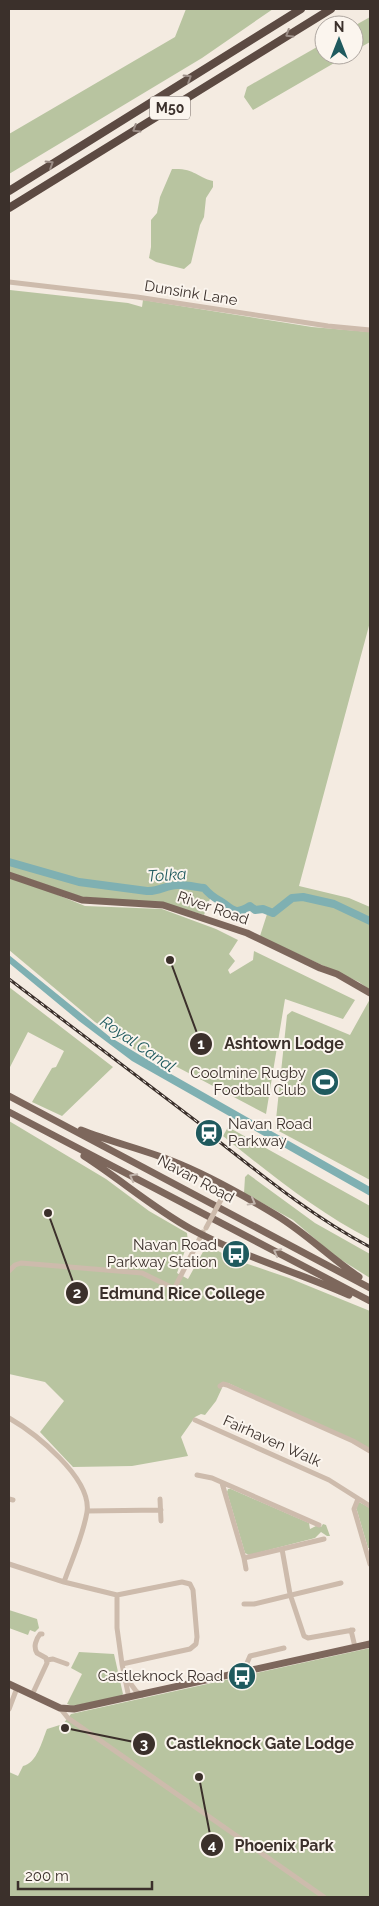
<svg xmlns="http://www.w3.org/2000/svg" width="379" height="1906" viewBox="0 0 379 1906" font-family="Raleway,sans-serif">
  <style>
    .green { fill: #b8c4a0 }
    .water { fill: #7fb0b2 }
    .lines { fill: none; stroke-linecap: round; stroke-linejoin: round }
    .river { stroke: #7fb0b2; stroke-width: 8 }
    .minor { stroke: #cdbbac; stroke-width: 5 }
    .major { stroke: #7d675c; stroke-width: 7 }
    .highway { stroke: #5c4a42; stroke-width: 8 }
    .rail-casing { stroke: #3b302b; stroke-width: 3 }
    .rail { stroke: #fbf5ee; stroke-width: 1; stroke-dasharray: 4; stroke-linecap: butt }
    .minor-bridge { stroke: #cdbbac; stroke-width: 5 }
    .oneway { stroke: #9c8e87 }
    .oneway2 { stroke: #c2b5ac }
    .labels { text-anchor: middle; dominant-baseline: central; stroke-width: 4; stroke-linejoin: round; paint-order: stroke }
    .shield { fill: #fbf5ee; stroke: #756b66; stroke-width: 1 }
    .shield-label { font-size: 14px; font-weight: bold; fill: #3b302b }
    .street-label { font-size: 15px; fill: #3b302b; stroke: #fbf5ee }
    .poi-label { font-size: 15px; fill: #3b302b; stroke: #fbf5ee; text-anchor: end }
    .water-label { font-size: 16px; font-style: italic; fill: #1f5a5e; stroke: #fbf5ee }
    .leader { fill: none; stroke: #3b302b; stroke-width: 2 }
    .callout-dot { fill: #3b302b; stroke: #fbf5ee; stroke-width: 2 }
    .mark-label { font-size: 15px; text-anchor: middle; font-weight: bold; fill: #fff }
    .callout-label { font-size: 16px; text-anchor: middle; font-weight: bold; fill: #3b302b; stroke: #fbf5ee; stroke-width: 4; stroke-linejoin: round; paint-order: stroke }
  </style>
  <rect width="100%" height="100%" fill="#f4ebe1"/>
  <!-- green -->
  <path class="green" d="M186,9H273L202,58L9,174V134L175,37Z
    M370,17V42L354,51V26Z
    M324,43V55H348L253,110L244,97L247,87Z
    M172,169C195,168 196,177 213,181V187L206,198L204,217L200,225L191,263L184,269L156,262L149,258L151,247V220L157,213L160,197Z
    M10,290L128,303L142,307L143,300L312,327L370,332V622L299,886L349,898L370,907V990L359,982L263,938L260,936L268,911L255,910L250,906C232,917 226,904 211,896L204,915L164,903L82,897L9,872V291Z
    M9,875L85,906L162,909L216,929L238,940L229,954L235,961L228,970L230,974L253,960L254,951L355,1000L343,1019L285,999L266,1114L162,1059L147,1058L95,1022L9,950Z
    M9,987L113,1067L62,1116L32,1102L52,1068L56,1067L64,1051L28,1032L9,1069Z
    M370,999V1180L275,1129L287,1015L292,1011L350,1035Z
    M9,1121L106,1179L149,1211L187,1233L188,1242L177,1273L188,1279L204,1250L210,1247L236,1260L289,1278L370,1311V1449L228,1383L219,1385L222,1388L216,1401L205,1415L201,1414L195,1417L181,1437L188,1456L132,1466L73,1467L40,1432L64,1401L45,1382L9,1374Z
    M228,1127L370,1206V1239C317,1212 269,1173 223,1136Z
    M248,1174L315,1223L370,1254V1278L335,1256L293,1220L244,1193L245,1177Z
    M228,1489H231L309,1523L310,1529L316,1526L321,1527L323,1524L326,1525L330,1536H327L321,1532L315,1538L249,1555L245,1553L227,1492Z
    M359,1502L370,1508V1548H368L356,1507Z
    M9,1610L37,1619L39,1628L35,1632L30,1630L28,1635L9,1628Z
    M370,1648V1897H9V1772L18,1776L23,1766C37,1763 42,1741 47,1729L63,1724L71,1714Z
    M79,1652L114,1654L123,1694L121,1696L73,1706L67,1704L82,1674L71,1668Z"/>
  <!-- water -->
  <path class="water" d="M9,955L110,1037L171,1074L370,1187V1196L132,1061L79,1021L9,963Z"/>
  <g class="lines">
    <!-- river -->
    <path class="river" d="M9,862L79,882L147,891C159,892 168,884 179,885C187,885 196,887 204,888C209,894 213,897 220,901C233,909 234,916 250,906L255,910L263,909L273,913L292,898L303,897L334,904L370,921"/>
    <!-- minor -->
    <path class="minor" d="M9,282L137,297L328,326L370,330
      M9,1271L15,1265L21,1263L142,1273L175,1289
      M170,1297L203,1232
      M220,1386L223,1384L227,1385L353,1441L370,1451
      M9,1418C35,1433 92,1478 87,1512C83,1536 72,1559 64,1582
      M195,1420L329,1480L370,1506
      M197,1475L212,1478L319,1525
      M222,1483L244,1558L246,1569
      M9,1499L13,1500
      M160,1499L161,1521
      M358,1499L354,1509L370,1564
      M87,1511L161,1510
      M282,1549L290,1594L304,1636L308,1638L353,1630
      M244,1558L324,1539
      M9,1564L64,1582L117,1595
      M244,1604H254L341,1583
      M351,1630L355,1647
      M47,1660L53,1659L67,1664
      M122,1664L117,1628V1595L182,1582L190,1584L193,1590L197,1637L196,1644L190,1649L122,1664L129,1698
      M248,1671L247,1663L250,1656L284,1648
      M125,1676L136,1691L142,1695
      M32,1695L47,1663L46,1658L37,1653C33,1647 36,1639 40,1634H42
      M60,1708L68,1718L324,1897
      M9,1709L17,1688"/>
    <!-- major -->
    <path class="major" d="M9,875L82,900L163,905L247,933L320,968L337,974L370,993
      M9,1096L370,1288
      M9,1112L370,1301
      M81,1130C111,1142 142,1149 172,1161C208,1175 243,1195 276,1215C306,1233 330,1258 359,1277
      M84,1156C120,1179 153,1208 191,1229C241,1256 297,1272 349,1295
      M9,1684L60,1708L74,1709L370,1644"/>
    <!-- highway -->
    <path class="highway" d="M9,191L301,9
      M9,208L331,9"/>
    <defs>
      <path id="rail" d="M9,979L204,1127
        M212,1136C263,1176 313,1217 370,1247"/>
    </defs>
    <!-- rail casing -->
    <use href="#rail" class="rail-casing"/>
    <!-- rail -->
    <use href="#rail" class="rail"/>
    <!-- minor-bridge -->
    <path class="minor-bridge" d="M206,1228L224,1194"/>
  </g>
  <!-- one-way arrows -->
  <defs><path id="oneway-chevron" d="M-2-3.5L2.5 0L-2 3.5" fill="none" stroke-width="1.6" stroke-linecap="round" stroke-linejoin="round" transform="scale(1.25)"/></defs>
  <g class="oneway">
    <use href="#oneway-chevron" transform="translate(289 34) rotate(148)"/>
    <use href="#oneway-chevron" transform="translate(188 78) rotate(-32)"/>
    <use href="#oneway-chevron" transform="translate(136 129) rotate(148)"/>
    <use href="#oneway-chevron" transform="translate(50 164) rotate(-32)"/>
  </g>
  <g class="oneway2">
    <use href="#oneway-chevron" transform="translate(133 1177) rotate(-152)"/>
    <use href="#oneway-chevron" transform="translate(252 1202) rotate(29)"/>
    <use href="#oneway-chevron" transform="translate(277 1252) rotate(-152)"/>
  </g>
  <!-- icons -->
  <defs>
    <symbol id="stadium-disc" viewBox="-11 -11 22 22"><circle r="9.5" fill="#1f5a5e" stroke="#fbf5ee"/><path d="M0-5a6.5 5 0 1 0 0 10a6.5 5 0 1 0 0-10ZM-3.5-1.8h7v3.6h-7Z" fill="#fff"/></symbol>
    <symbol id="station-disc" viewBox="-11 -11 22 22"><circle r="9.5" fill="#1f5a5e" stroke="#fbf5ee"/><path d="M-3-6H3Q5-6 5-4V2Q5 4 3 4L4.5 6H3L1.5 4h-3L-3 6H-4.5L-3 4Q-5 4-5 2V-4Q-5-6-3-6ZM-3.5-4v3h7v-3ZM-3.5 1v1.5H-2V1ZM2 1v1.5H3.5V1Z" fill="#fff"/></symbol>
    <symbol id="bus-disc" viewBox="-11 -11 22 22"><circle r="9.5" fill="#1f5a5e" stroke="#fbf5ee"/><path d="M-5-6H5V4H4V6H2V4H-2V6H-4V4H-5ZM-3.5-4V0h7V-4ZM-3.5 1.2v1.5H-2V1.2ZM2 1.2v1.5H3.5V1.2Z" fill="#fff"/></symbol>
  </defs>
  <g fill-rule="evenodd">
    <use href="#stadium-disc" x="309" y="1066" width="32" height="32"/>
    <use href="#station-disc" x="193" y="1117" width="32" height="32"/>
    <use href="#bus-disc" x="220" y="1238" width="32" height="32"/>
    <use href="#bus-disc" x="226" y="1660" width="32" height="32"/>
  </g>
  <g class="labels">
    <!-- shield labels -->
    <rect class="shield" x="150" y="96.5" width="40" height="23" rx="4"/>
    <g class="shield-label">
      <text x="170" y="108">M50</text>
    </g>
    <!-- street labels -->
    <g class="street-label">
      <text transform="translate(191 293) rotate(9)">Dunsink Lane</text>
      <text transform="translate(213 908) rotate(19)">River Road</text>
      <text transform="translate(196 1179) rotate(28)">Navan Road</text>
      <text transform="translate(272 1441) rotate(24)">Fairhaven Walk</text>
    </g>
    <!-- poi labels -->
    <g class="poi-label">
      <text x="306" y="1073">Coolmine Rugby<tspan x="306" dy="17">Football Club</tspan></text>
      <text x="228" y="1124" text-anchor="start">Navan Road<tspan x="228" dy="17">Parkway</tspan></text>
      <text x="217" y="1245">Navan Road<tspan x="217" dy="17">Parkway Station</tspan></text>
      <text x="223" y="1676">Castleknock Road</text>
    </g>
    <!-- water labels -->
    <g class="water-label">
      <text transform="translate(167 875) rotate(-4)">Tolka</text>
      <text transform="translate(138 1044) rotate(34)">Royal Canal</text>
    </g>
  </g>
  <!-- callouts -->
  <path class="leader" d="M170 960L201 1044M48 1213L77 1293M65 1728L144 1744M199 1777L212 1845"/>
  <g class="callout-dot">
    <circle cx="170" cy="960" r="5"/>
    <circle cx="48" cy="1213" r="5"/>
    <circle cx="65" cy="1728" r="5"/>
    <circle cx="199" cy="1777" r="5"/>
    <circle cx="201" cy="1044" r="12"/>
    <circle cx="77" cy="1293" r="12"/>
    <circle cx="144" cy="1744" r="12"/>
    <circle cx="212" cy="1845" r="12"/>
  </g>
  <g class="mark-label">
    <text x="201" y="1049">1</text>
    <text x="77" y="1298">2</text>
    <text x="144" y="1749">3</text>
    <text x="212" y="1850">4</text>
  </g>
  <g class="callout-label">
    <text x="284" y="1049">Ashtown Lodge</text>
    <text x="182" y="1299">Edmund Rice College</text>
    <text x="260" y="1749">Castleknock Gate Lodge</text>
    <text x="284" y="1851">Phoenix Park</text>
  </g>
  <!-- border -->
  <rect width="379" height="1906" fill="none" stroke="#3b302b" stroke-width="20"/>
  <!-- north arrow -->
  <g transform="translate(339 40)"><circle r="24" fill="#fbf5ee" stroke="#aea6a0"/>
  <path d="M0-4L9 19L0 12L-9 19Z" fill="#1f5a5e"/>
  <text y="-8" font-size="14" font-weight="bold" text-anchor="middle" fill="#3b302b">N</text>
  </g>
  <!-- scale -->
  <path d="M18 1881v8h134v-8" fill="none" stroke="#3b302b" stroke-width="2.5"/>
  <text x="25" y="1881" font-size="15" fill="#3b302b" stroke="#fbf5ee" stroke-width="4" paint-order="stroke">200 m</text>
</svg>
